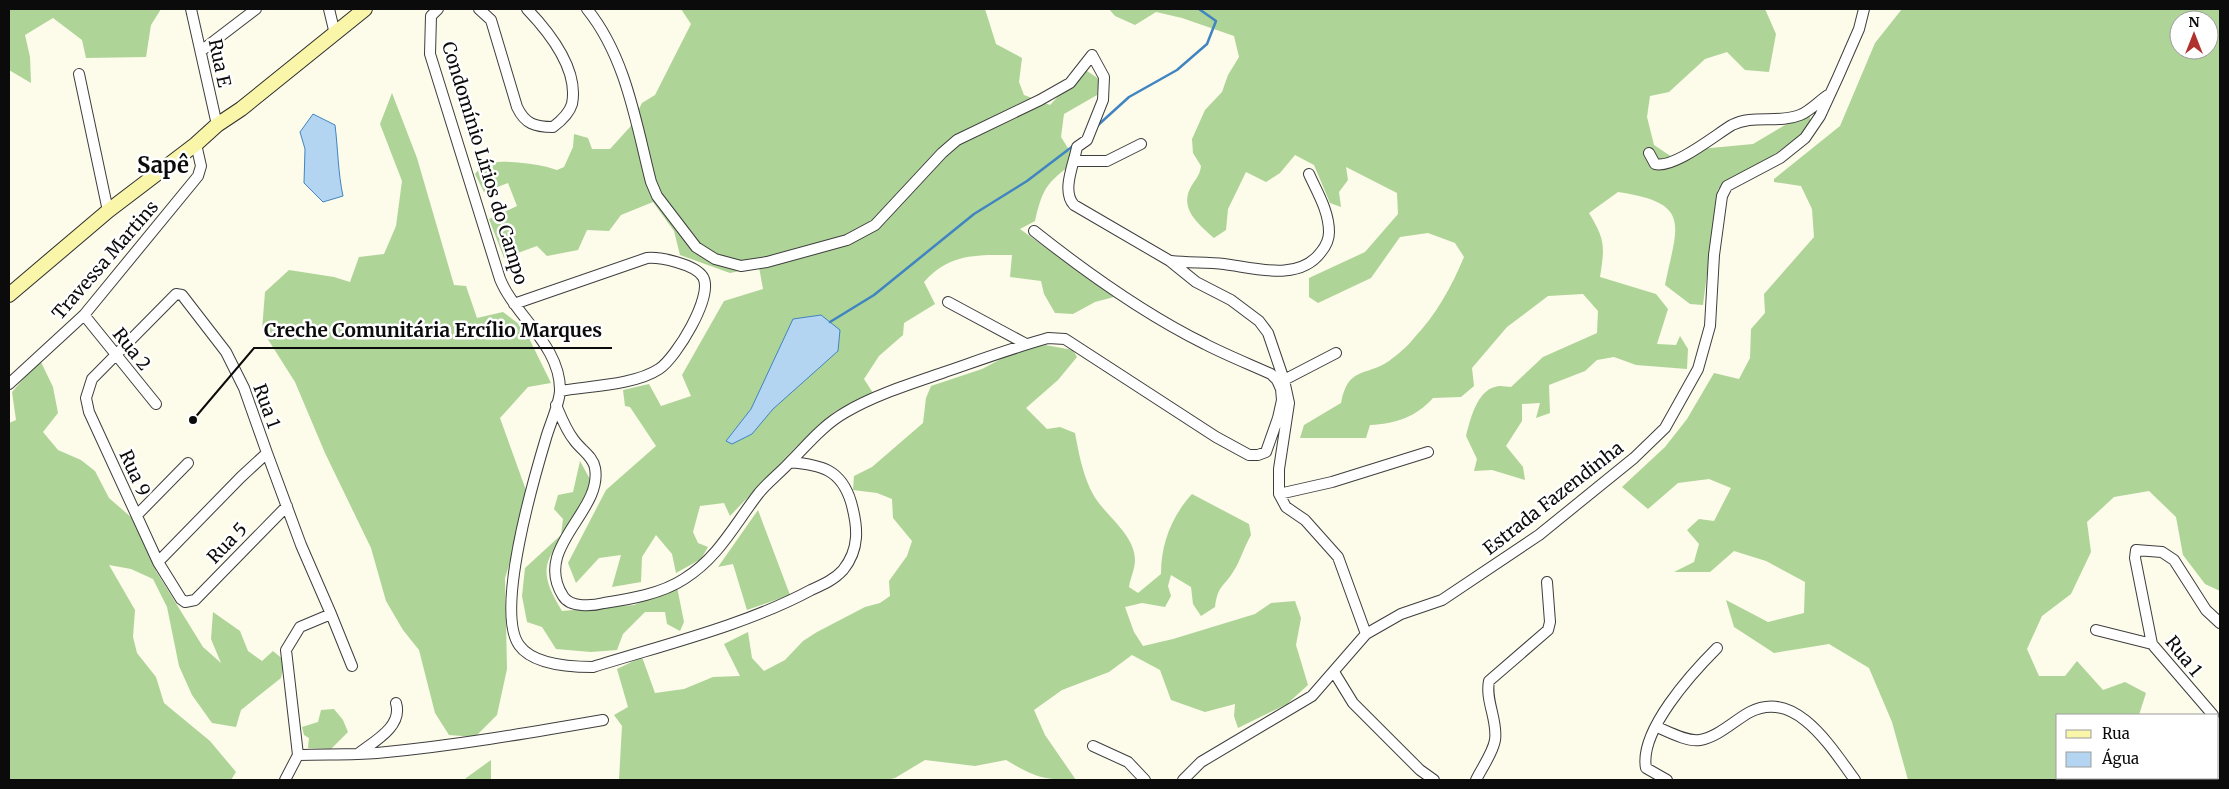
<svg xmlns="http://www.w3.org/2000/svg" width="2229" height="789" viewBox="0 0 2229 789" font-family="Merriweather,serif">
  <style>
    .forest { fill: #aed498; fill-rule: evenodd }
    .water { fill: #b3d5f1; stroke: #4084c2 }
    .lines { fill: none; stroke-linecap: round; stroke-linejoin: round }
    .stream { stroke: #4084c2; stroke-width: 2.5 }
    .street-casing { stroke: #3e3e3e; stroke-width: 12 }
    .secondary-casing { stroke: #2d2d2d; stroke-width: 16 }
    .street { stroke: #fff; stroke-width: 10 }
    .secondary { stroke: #f9f6aa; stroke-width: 14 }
    .labels { text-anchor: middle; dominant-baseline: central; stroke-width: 5; stroke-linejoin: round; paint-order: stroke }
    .street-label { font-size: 18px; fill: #0b0b0b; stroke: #fff }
    .district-label { font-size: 22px; font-weight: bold; fill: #0b0b0b; stroke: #fff }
    .leader { fill: none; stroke: #0b0b0b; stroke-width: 2 }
    .callout-dot { fill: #0b0b0b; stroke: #fff; stroke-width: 2 }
    .callout-label { font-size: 19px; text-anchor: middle; font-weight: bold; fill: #0b0b0b; stroke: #fff; stroke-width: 5; stroke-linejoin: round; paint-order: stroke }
  </style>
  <rect width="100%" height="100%" fill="#fdfbea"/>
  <!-- forest -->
  <path class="forest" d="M9,9H161L151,25L146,57L86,58L82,40L53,18L25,35L30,57L31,83L9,70Z
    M681,9H985L996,44L1022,58L1019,82L1024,95L1050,105L1084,69L1099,79L1097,95L1064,114L1061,137L1076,161C1048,182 1043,186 1035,221L1020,229L1114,297L1095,302L1073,314L1055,313L1044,294L1041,281L1010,277L1012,255C976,255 950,253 924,282L935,304L904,323L903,335L879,356L864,379L873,393L835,411L795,448L730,516L724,503L700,506L693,532L698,543L708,547L701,559L676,573L672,554L656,535L642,557L641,582L612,587L621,555L599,558L576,583L568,563L606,490L656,446L630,407L625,406L623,390L649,384L661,406L691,396L682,375L724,301L763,289L759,267L730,273L680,255L674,231L653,202L621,215L609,231L587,230L578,250L547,256L537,246L504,258L489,219L517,206L508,183L484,192L475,174C477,171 481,167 484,165C498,158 543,164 557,170L564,167L573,147L574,134L588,138L592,149H610L630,127L642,103L655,95L691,24Z
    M1109,9H1765L1776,34L1769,72L1745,70L1727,52L1705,59L1669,92L1650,96L1647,117L1654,145L1678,161L1700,149L1753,144L1785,125L1810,116L1811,128L1768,159L1718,189L1703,305L1690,304L1665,285C1677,225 1693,203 1618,192L1589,213C1605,240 1605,245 1600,277L1656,294L1668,309L1657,344L1676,345L1680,336L1688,349L1687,369L1636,365L1614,357L1597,360L1585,371L1549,385L1550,413L1536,418L1540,403L1522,404V421L1506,446L1523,467L1525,480L1492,470L1474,471L1477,459L1466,436C1470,420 1477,391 1495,387C1500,385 1506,387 1511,387L1543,357L1597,333L1598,311L1583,294L1548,296L1507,327L1472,368L1474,386L1461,397L1433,398C1416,417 1395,424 1370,425L1366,438H1300L1304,425L1341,403C1348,366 1365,377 1389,361C1397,355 1408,346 1414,338C1436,315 1452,286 1464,257L1455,243L1428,233L1400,237L1371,278L1318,303L1309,297V278L1365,252L1398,214L1397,193L1346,167L1348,180L1339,192L1341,207L1330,203L1314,165L1295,155L1280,173L1266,182L1246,172L1228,209L1226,230L1214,238C1201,226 1181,211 1189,191C1193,181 1200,177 1201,166L1193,153L1192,139L1205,110L1222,92L1228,75L1239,57L1234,36L1182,18L1156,12L1135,25L1115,16Z
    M1902,9H2220V591L2205,584L2183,555L2176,517L2149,491L2114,497L2087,522L2091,552L2071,594L2042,616L2027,649L2039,676H2065L2077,661L2103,690L2125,682L2146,693L2139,715H2058V778H2206L2212,780H1908L1892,722L1869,668L1829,644L1774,653L1734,627L1726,600L1768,622L1804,613L1805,582L1766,561L1734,551L1710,572H1674L1694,562L1699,544L1687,530L1699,519L1714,521L1731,488L1709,479L1678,483L1648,509L1622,487L1665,447L1687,419L1714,373L1739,379L1750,358L1751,329L1765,313L1764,294L1814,237L1812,209L1801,186L1774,182V179L1840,126L1875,43ZM2179,20H2209V50H2179Z
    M392,93L417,158L454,285L466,286L477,318L503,312L524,328L551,383L528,387L500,418L527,493L523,521L505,578L507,669L497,715L475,737L449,735L435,713L419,650L403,630L386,601L371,548L325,453L295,382L262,330L265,292L289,270L334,277L350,282L359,257L384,254L396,226L402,181L380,124Z
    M1045,345L1073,350L1077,357L1058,380L1026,408L1047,429L1060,427L1075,433C1079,454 1083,477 1094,496C1106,516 1135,535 1135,560C1135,569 1130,579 1129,587L1138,593L1161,574C1161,543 1172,516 1192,494L1249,524L1251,535C1244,547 1240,562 1233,572C1223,588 1218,585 1215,607L1201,616L1193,604L1191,587L1171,575L1168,586L1171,596L1165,607L1142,603L1125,607L1134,632L1143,646L1173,639L1255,614L1271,603L1295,601L1301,618L1296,645L1308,685L1287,704L1238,728L1234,716L1235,704L1205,712L1171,700L1160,670L1132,655L1109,672L1062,690L1034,710L1045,735L1076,780C1042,780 1035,777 1006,760L975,766L925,760L895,778L886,780H619L622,726L614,715L628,707L617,669L642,657L655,693L684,689L713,677L740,676L724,644L748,632L752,658L764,671L785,660L803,641L817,632L865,607L880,603L890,596L889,581L907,556L912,541L893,518L892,499L877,493L853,490L854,476L872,467L923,423L926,398L931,386L982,369L1018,350Z
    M40,360L53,387L58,413L43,432L58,450L81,460L95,471L109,498L132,518L151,551L156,571L203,647L221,663L211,639L213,612L240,631L248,651L262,661L273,651L285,661L281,678L241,710L236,727L212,723L192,695L179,666L167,607L153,579L131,569L109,565L135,610L133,637L137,653L156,677L164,703L210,741L236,772L231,780H9V423L16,420L12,392Z
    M580,461L591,481C585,494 580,508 573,520C548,560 534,566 562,611L634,605L677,587L684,622L680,631L667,624L665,612H645L623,634L617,650L591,652L556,649L542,627L527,622L522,596L525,568L561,535L563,519L554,509L558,495L573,492Z
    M758,510L790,595L747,610L733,564L718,567Z
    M334,709L343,720L348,732L331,749L308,748L309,738L304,735L302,727L318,722L321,710Z
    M491,760V780H465L466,778Z"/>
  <!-- water -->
  <path class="water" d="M313,114L335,125C338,149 338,173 343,196L323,202L304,183L305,149L300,132Z
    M821,315L840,330L838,351L773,409L752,434L732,444L726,441L751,409L793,319Z"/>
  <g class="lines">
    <!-- stream -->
    <path class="stream" d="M1097,126L1129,97L1177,70L1207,44L1216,21L1199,9
      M830,322L874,295L974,214L1027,181L1073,146"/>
    <defs>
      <path id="street" d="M191,9L217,125
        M329,9L335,34
        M438,9L431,16L430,54L500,279C515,316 561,346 560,391C559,405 550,424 546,438C534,478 495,611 519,645C533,665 570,667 593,667C663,645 746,625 811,590C822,585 834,580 843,570C860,549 858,527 851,502C841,469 821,465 790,462
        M479,9L491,20L517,107C525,124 535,127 553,127C561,121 569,114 572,104C579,69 549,32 527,9
        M587,9C626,57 636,123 651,182L657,196L696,247L715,259L741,266L767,262L847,240L875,225L942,153L957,140L1040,100L1070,83L1092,55L1104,77L1103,100L1087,140L1077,147C1074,164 1061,191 1074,205L1170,261L1196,282L1231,300L1259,321L1268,333L1284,380L1289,403L1279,469V494L1286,507L1305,520L1338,557L1366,634
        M201,51L256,9
        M79,74L108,211
        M1649,153L1655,164C1674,169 1715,135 1732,125C1753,114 1778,124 1800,115C1810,111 1819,101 1828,95
        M1074,161H1107L1141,144
        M1171,261C1188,263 1207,262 1224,264C1255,268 1299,282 1321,252C1326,246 1329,240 1329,232C1329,211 1317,192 1309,174
        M948,302L1026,344
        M514,304L647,258C660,257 695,264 703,277C714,296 676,358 659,369C635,385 589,386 560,391
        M84,315L156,404
        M1284,380L1336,353
        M9,384L84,315L198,176L201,166L196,144
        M556,405C561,417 566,430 574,440C581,450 593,456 595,468C603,512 532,547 563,596C570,608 593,606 604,603C630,599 661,594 684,579C719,557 734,525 759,493C768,482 780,473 790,462C808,444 823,425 846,412C875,395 910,384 942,373C977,361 1012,348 1048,338L1065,339L1216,437L1249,455H1258L1266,452L1278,418L1282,400L1281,389L1277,380L1271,374C1249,364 1226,355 1205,344C1144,314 1087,273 1034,231
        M267,453L301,545L331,614L300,627L286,650L298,755L285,780
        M1279,494L1332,482L1428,452
        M137,515L188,463
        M158,562L241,477L267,453L244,388L226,352L182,295L176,294L92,379L86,398L89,412L158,562L181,599L185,602L195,600L287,506
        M331,614L352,666
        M2096,630L2152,644
        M1334,672L1353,703L1420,770L1434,780
        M2213,715L2152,644L2135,558L2136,550L2162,552L2174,560L2206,610L2220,623
        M1657,727C1669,732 1687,742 1700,740C1718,737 1735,720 1750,712C1796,688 1832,749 1855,780
        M1093,746L1128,762L1145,780
        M359,753C375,741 403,726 396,703
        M298,755C324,754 351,755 377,753C453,746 528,733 603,720
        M1183,780L1201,762L1312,696L1366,634L1401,614L1442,600L1539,535L1634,458L1665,428L1698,369L1710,326L1714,255L1722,196L1727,186L1780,158L1805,138L1820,116L1838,77L1859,29L1864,9
        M1476,780C1481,769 1493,753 1495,740C1498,720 1485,701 1489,681L1548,630L1550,622L1547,582
        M1667,780L1646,768C1639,731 1692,673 1717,648"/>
      <path id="secondary" d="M9,295L108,211L196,144L217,125L241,109L365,9"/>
    </defs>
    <!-- street casing -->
    <use href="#street" class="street-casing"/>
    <!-- secondary casing -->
    <use href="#secondary" class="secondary-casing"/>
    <!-- street -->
    <use href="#street" class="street"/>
    <!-- secondary -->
    <use href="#secondary" class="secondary"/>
  </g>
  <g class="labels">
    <!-- street labels -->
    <g class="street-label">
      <text transform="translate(220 63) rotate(78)">Rua E</text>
      <text transform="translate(485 163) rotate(73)">Condomínio Lírios do Campo</text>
      <text transform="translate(105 260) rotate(-49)">Travessa Martins</text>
      <text transform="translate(132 349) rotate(51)">Rua 2</text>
      <text transform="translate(267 406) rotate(70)">Rua 1</text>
      <text transform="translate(135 473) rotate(65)">Rua 9</text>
      <text transform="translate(1553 498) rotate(-38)">Estrada Fazendinha</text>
      <text transform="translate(227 543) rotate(-46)">Rua 5</text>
      <text transform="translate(2184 656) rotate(51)">Rua 1</text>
    </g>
    <!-- district labels -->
    <g class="district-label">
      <text x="163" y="165">Sapê</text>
    </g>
  </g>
  <!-- callouts -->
  <path class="leader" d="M193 420L254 348H612"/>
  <circle class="callout-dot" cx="193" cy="420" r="5"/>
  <g class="callout-label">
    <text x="433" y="337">Creche Comunitária Ercílio Marques</text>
  </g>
  <!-- border -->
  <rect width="2229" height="789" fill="none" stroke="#0b0b0b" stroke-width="20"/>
  <!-- legend -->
  <rect x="2056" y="714" width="162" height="65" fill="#ffffff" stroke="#9d9d9d"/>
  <rect x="2066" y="730" width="25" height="8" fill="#f9f6aa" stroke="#9d9d9d"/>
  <text x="2102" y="739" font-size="15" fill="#0b0b0b">Rua</text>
  <rect x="2066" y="752" width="25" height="15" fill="#b3d5f1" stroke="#9d9d9d"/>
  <text x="2102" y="764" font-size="15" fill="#0b0b0b">Água</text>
  <!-- north arrow -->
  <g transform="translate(2194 35)"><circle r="24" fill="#ffffff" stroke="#9d9d9d"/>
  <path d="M0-4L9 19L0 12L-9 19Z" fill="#af322e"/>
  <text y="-8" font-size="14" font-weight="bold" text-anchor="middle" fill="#0b0b0b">N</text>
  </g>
</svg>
